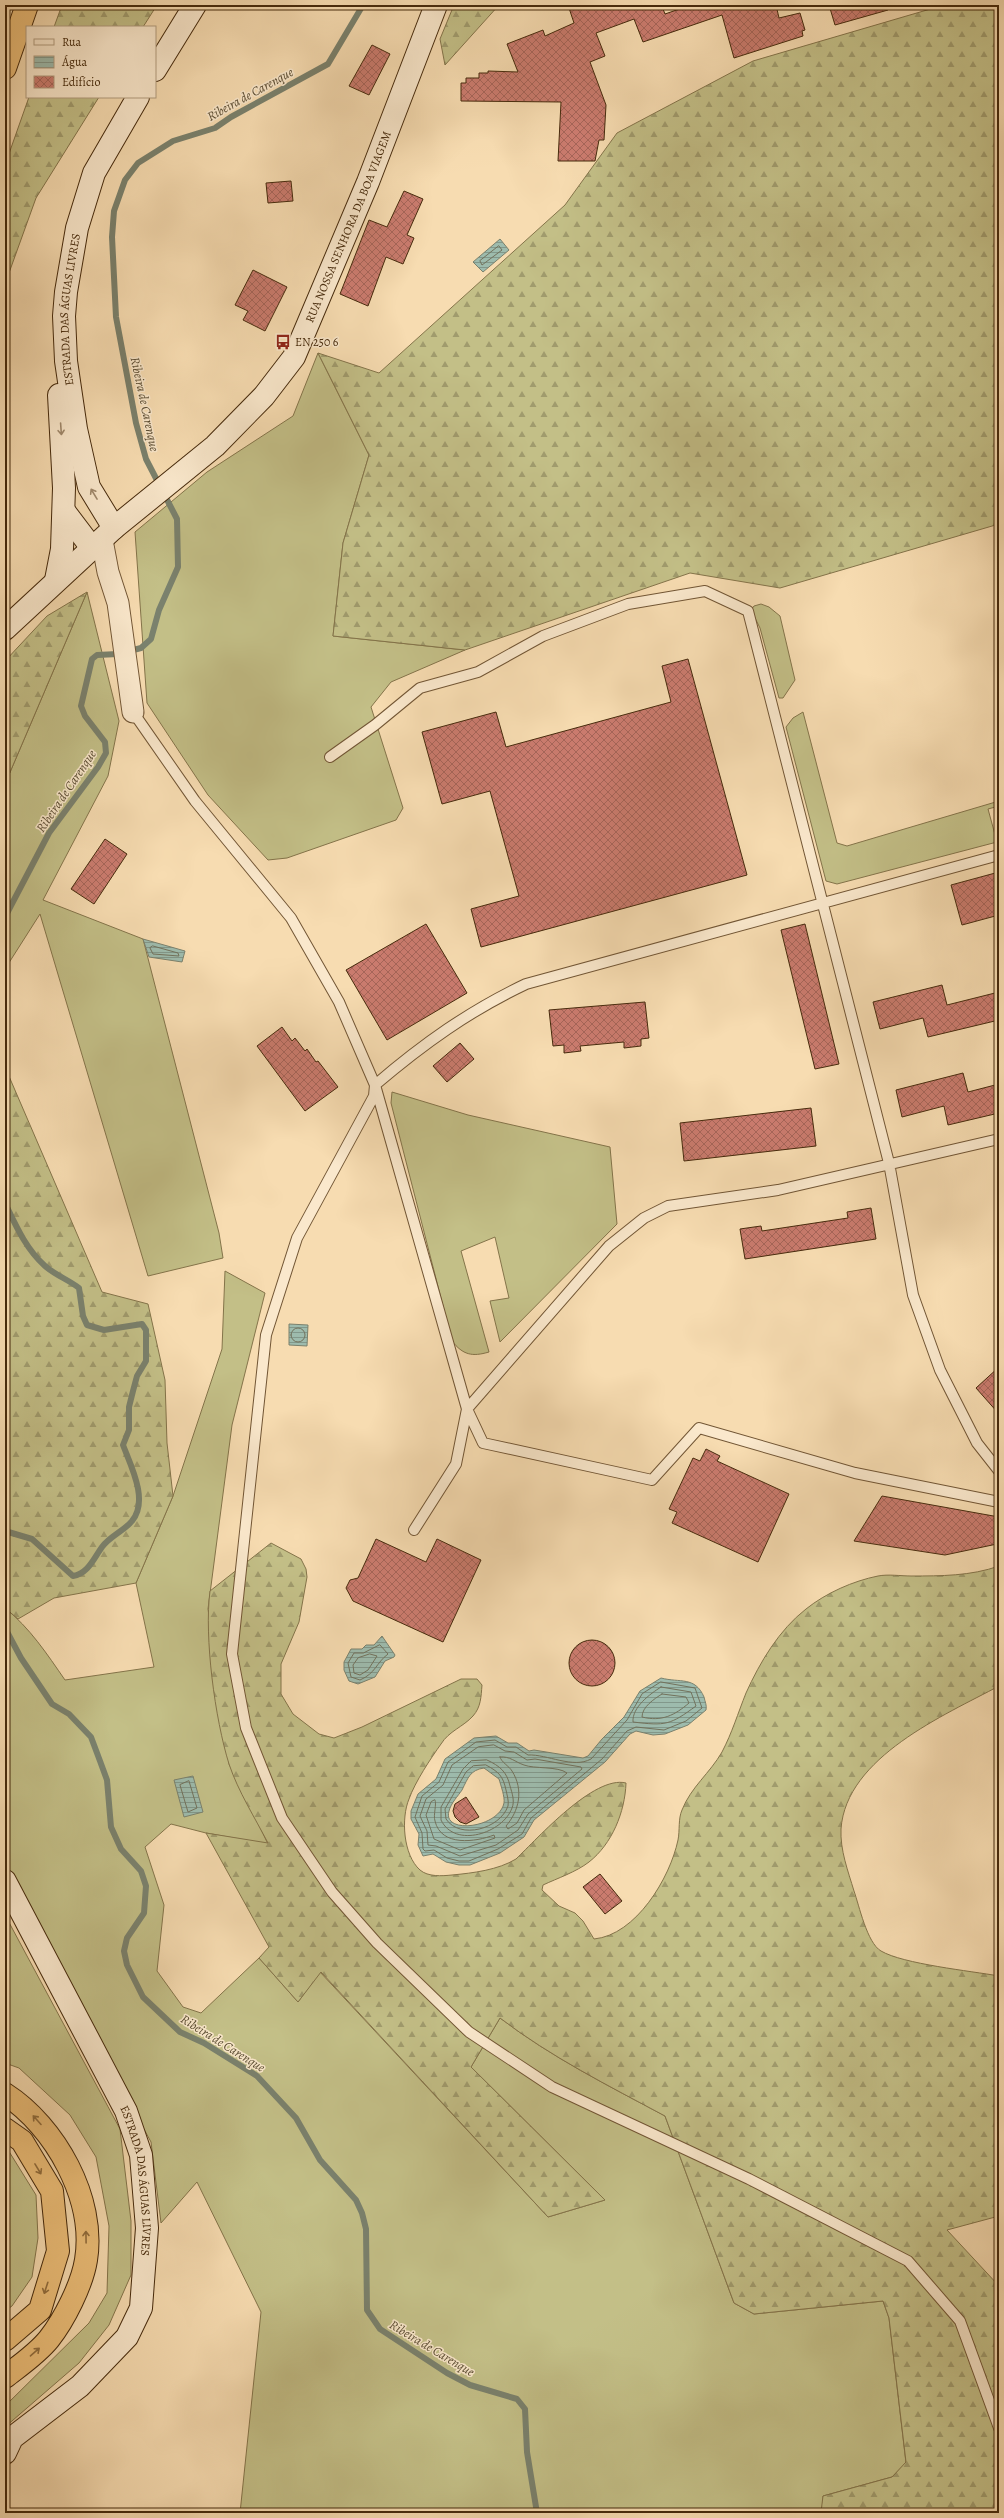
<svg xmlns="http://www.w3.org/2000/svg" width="1004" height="2518" viewBox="0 0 1004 2518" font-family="Alegreya,serif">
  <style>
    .grass { fill: #c3bf87; stroke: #84744a }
    .forest { fill: url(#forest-firs); stroke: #84744a }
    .water { fill: url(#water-rules); stroke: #7a816d; fill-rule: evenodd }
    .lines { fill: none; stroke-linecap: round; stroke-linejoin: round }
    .shore { stroke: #72725c; stroke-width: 1 }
    .stream { stroke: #7a816d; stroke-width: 6 }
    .building { fill: url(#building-cross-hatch); stroke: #462a0c }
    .lane-casing { stroke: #725635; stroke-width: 12 }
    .street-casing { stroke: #725635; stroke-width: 23 }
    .secondary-casing { stroke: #462a0c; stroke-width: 24 }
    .highway-casing { stroke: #462a0c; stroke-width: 24 }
    .lane { stroke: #fae8cc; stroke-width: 10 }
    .street { stroke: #fae8cc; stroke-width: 21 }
    .secondary { stroke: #fae8cc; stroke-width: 22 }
    .highway { stroke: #ecbe78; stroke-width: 22 }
    .oneway { stroke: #a0896c }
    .oneway2 { stroke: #916d3d }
    .labels { text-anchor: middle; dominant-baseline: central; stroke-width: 3; stroke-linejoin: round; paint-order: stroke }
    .street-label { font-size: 12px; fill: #462a0c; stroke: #fae8cc }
    .poi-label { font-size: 12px; fill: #462a0c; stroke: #fae8cc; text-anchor: start }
    .water-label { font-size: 13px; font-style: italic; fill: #5c4e34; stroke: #fae8cc }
  </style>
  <defs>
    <pattern id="forest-firs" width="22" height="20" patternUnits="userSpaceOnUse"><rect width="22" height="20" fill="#c3bf87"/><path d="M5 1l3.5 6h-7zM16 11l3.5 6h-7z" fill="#a09b6d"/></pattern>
    <pattern id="water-rules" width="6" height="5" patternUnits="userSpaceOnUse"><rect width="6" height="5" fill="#9dbbad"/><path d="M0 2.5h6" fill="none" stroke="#82988b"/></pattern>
    <pattern id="building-cross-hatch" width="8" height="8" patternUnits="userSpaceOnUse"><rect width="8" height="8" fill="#ca7b6e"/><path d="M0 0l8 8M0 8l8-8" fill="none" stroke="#a66559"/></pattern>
  </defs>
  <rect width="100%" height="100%" fill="#f7dcb1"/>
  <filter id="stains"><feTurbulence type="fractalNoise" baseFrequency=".005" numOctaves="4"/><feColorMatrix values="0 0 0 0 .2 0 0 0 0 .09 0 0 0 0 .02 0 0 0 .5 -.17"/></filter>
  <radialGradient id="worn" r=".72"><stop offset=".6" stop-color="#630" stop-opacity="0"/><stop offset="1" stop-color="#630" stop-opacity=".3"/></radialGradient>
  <!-- grass -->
  <path class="grass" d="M318,353L369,455L343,543L333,636L465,650L391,682L371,707L403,808L396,820L287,858L268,860L208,795L147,703L135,532L207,472L293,416Z
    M87,592L119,721L108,776L43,900L143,939L219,1233L223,1258L148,1276L40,914L5,969V784Z
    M761,604L769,607L780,616L795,680L783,698H779L760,628L751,610L754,606Z
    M803,712L837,843L847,846L999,801V806L988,809L997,842L837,884L826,881L786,727L793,718Z
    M392,1092L468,1115L610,1147L617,1224L500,1342L490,1301L509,1298L495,1237L461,1251L489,1352C472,1357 463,1355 452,1341L391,1103Z
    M225,1271L265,1293L232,1425L208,1609L229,1764L268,1844L206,1833L171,1824L145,1847L164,1905L157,1971L183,2007L201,2013L259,1958L298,2002L320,1972L548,2217L605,2200L471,2067L500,2018C551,2057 609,2086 665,2116L734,2303L754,2314L883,2301L889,2318L906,2463L892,2477L823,2496V2513H240L261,2312L197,2182L161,2223L151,2142L5,1874V1608C30,1628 47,1654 65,1680L154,1667L136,1583L173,1496L222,1349Z
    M5,1915L120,2129L131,2221V2275L109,2325L79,2363L5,2427V2406L89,2323L107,2293L109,2226L96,2157L70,2115L19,2068L5,2063Z
    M5,2145L36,2195L38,2238L32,2277L12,2306L5,2311Z"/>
  <!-- forest -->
  <path class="forest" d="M62,5H157L143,27H54Z
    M454,5H499L445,65L440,39Z
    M944,5H999V524L780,588L690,573L465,650L333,636L343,543L369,455L318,353L379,373L565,205L617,133L753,61Z
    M29,97H99L36,198L5,284V165Z
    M87,592L5,784V661L47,616Z
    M5,1067L102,1292L148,1304L165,1380L167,1443L173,1496L136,1583L54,1598L18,1619L5,1608Z
    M271,1543L301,1559L306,1569L307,1577L299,1622L281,1664V1694L293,1714L319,1734L334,1738L362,1727L461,1679H477L482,1685C481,1697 481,1707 473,1716C463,1727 449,1731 441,1744C431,1758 415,1782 409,1799C401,1818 403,1855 420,1870C428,1877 442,1876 452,1875C473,1873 498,1870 516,1859C538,1838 594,1775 626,1783C625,1812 612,1844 589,1862C576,1872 558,1878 543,1885L542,1890L559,1906L575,1913L583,1921L594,1939C636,1935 670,1878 678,1840C680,1830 678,1819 682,1810C691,1787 710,1773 722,1752C732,1733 738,1713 746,1693C760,1662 779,1630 806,1609C826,1593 853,1581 878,1576C888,1574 901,1576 911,1576C941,1576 971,1576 999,1566V1686C945,1715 846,1757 841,1829C840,1850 848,1871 854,1891C859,1905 867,1943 881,1951C903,1964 971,1971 999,1976V2216L947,2230L999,2286V2513L821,2512L823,2496L892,2477L906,2462L889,2318L883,2301L754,2314L734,2303L665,2116C609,2086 551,2057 500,2018L471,2067L605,2200L548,2217L321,1972L298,2002L259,1958L269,1947L206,1833L268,1843C255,1818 238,1791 229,1764C215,1719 204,1637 210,1591Z"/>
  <!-- water -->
  <path class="water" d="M500,239L509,250L483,272L473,262Z
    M143,939L185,951L182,962L149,957Z
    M289,1324L308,1325L307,1346L289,1345Z
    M382,1636L395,1655L394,1657L385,1661L375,1677L358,1684L349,1681L344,1670V1662L351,1649H362L366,1645H374Z
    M661,1678C680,1683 695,1676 704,1697C705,1702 707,1705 706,1710L688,1725L665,1734L653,1735L636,1731L630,1734L605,1762L534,1820L524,1837L500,1853L470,1865H459L446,1862L433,1854L423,1856L418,1845L419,1834L411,1819V1811L418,1794L436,1779L445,1759L474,1738L496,1736L508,1743H517L529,1751L534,1750L583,1758L588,1756L602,1739L624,1717L640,1691ZM484,1768L499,1779C501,1786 505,1797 504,1803C499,1828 442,1835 449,1811C451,1803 458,1796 462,1790C468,1778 470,1770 484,1768Z
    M193,1776L203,1812L184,1817L174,1780Z"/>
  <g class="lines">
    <!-- shore -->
    <path class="shore" d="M499,246L502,250L482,265L480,261Z
      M153,946L178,953L179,956L153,954L150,948Z
      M291 1335a7 7 0 1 1 14 0a7 7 0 1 1-14 0Z
      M380,1645L388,1654C376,1663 376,1673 360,1680L351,1677L348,1663L354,1653H363Z
      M370,1654L377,1656L368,1670L360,1675L354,1673L353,1665L358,1658Z
      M661,1682L695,1688L702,1708L686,1721L664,1730L636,1727L627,1731L602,1759L531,1818L522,1834L498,1849L469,1861H459L447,1858L434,1850L425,1851L423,1849L422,1833L415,1817L422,1796L439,1782L448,1762L476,1742L495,1740L507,1747H516L528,1755C547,1754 573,1769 591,1759L627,1720L642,1694Z
      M661,1687L691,1692L696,1706C670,1725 666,1726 633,1722C632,1707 650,1694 661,1687Z
      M662,1694L686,1697L689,1703C675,1715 662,1722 642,1717C642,1707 654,1699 662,1694Z
      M494,1745L505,1751L514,1752L527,1760L535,1759L581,1767L582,1769L528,1814L518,1830L496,1845L460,1856L436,1846L428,1845L427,1831L420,1816L426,1799L443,1785L452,1765L478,1747Z
      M500,1757C510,1756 515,1762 524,1765C534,1769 558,1766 567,1773L524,1810L517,1823L508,1829L506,1826C519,1811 524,1790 512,1771C509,1766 501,1762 500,1757Z
      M487,1760C500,1766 507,1772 510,1786C512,1793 515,1801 512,1808C503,1833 455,1849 441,1820V1807L463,1769L471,1761Z
      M486,1765C499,1772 503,1776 506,1790C507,1795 509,1801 508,1806C500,1829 460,1840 446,1819L445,1809L466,1772L473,1766Z
      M189,1781L197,1808L188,1812L180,1785Z
      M435,1800C437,1804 433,1815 435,1821C441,1847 476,1842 494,1835L495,1838L460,1850L434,1839L426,1815L431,1802Z"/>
    <!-- stream -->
    <path class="stream" d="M5,917L49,833L98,767L106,753L105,742L85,716L81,706L92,659L97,655L118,654L141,648L151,639L159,610L178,567L177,519L146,459L136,423L116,317L112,237L114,211L125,180L138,163L173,141L215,128L231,117L328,64L363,5
      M5,1203C16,1226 26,1249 45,1266C55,1275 69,1280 79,1288L83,1316L87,1325L104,1330L142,1324L146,1330V1361L137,1376L133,1391L129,1407V1430L123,1445C131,1466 149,1501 132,1521C124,1531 110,1536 102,1547C94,1558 88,1574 73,1576L32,1539L5,1531
      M5,1628L21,1658L52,1704L69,1714L91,1737L100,1761L107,1780L111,1827L121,1849L141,1871L146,1886L144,1913L127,1938L124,1951L127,1965L143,1997L180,2032L204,2043L257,2076L296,2118L320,2160L356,2200L362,2213L366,2229L367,2310L380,2329L447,2373L470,2385L517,2399L525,2409L527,2452L537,2513"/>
  </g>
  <!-- building -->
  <path class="building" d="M568,5H667V7L663,9L665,14L691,5H776L779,18L800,13L805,30L802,31L803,36L734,58L722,15L643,42L634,19L596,33L605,56L590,62L606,105L604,140H599L595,161H558L561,102L461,101V83H466V78H479V73H488V71L518,72L507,44L543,30L545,36L574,23Z
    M829,5H887L888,10L835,25Z
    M372,45L390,54L369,95L349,86Z
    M291,181L293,201L268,203L266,183Z
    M404,191L423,199L407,235L414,238L403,264L386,257L368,306L340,294L369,220L387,227Z
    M253,270L287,287L265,331L243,320L248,311L235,305Z
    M688,659L747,875L481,947L471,909L519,896L490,791L442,804L422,732L496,712L506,747L671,702L662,666Z
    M105,839L127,854L94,904L71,889Z
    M999,872V915L962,925L951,885Z
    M426,924L467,993L387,1040L346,970Z
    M805,924L839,1064L815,1069L781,930Z
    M942,985L947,1005L999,992V1020L928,1037L923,1018L880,1029L873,1002Z
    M645,1002L649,1038L641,1039V1046L624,1048V1042L580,1046L581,1051L564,1053V1045L553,1046L549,1010Z
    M282,1027L292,1041L295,1038L305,1051L307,1049L316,1062L318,1061L338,1087L305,1111L257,1046Z
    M460,1043L474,1059L447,1082L433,1066Z
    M963,1073L968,1092L999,1084V1113L948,1125L944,1106L902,1117L896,1090Z
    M811,1108L816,1146L684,1161L680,1123Z
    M871,1208L876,1239L745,1259L740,1229L761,1226L762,1231L848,1218L847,1212Z
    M999,1367V1414L976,1388Z
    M706,1449L720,1456L717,1461L789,1494L758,1562L672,1523L677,1512L669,1509L693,1458L700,1461Z
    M882,1496L999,1517L997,1544L945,1555L854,1541Z
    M376,1539L426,1562L437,1539L481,1560L443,1642L353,1601L346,1588L350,1580L358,1578Z
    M569 1663a23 23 0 1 1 46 0a23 23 0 1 1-46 0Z
    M466,1797L479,1817L466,1824L460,1822L455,1817L453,1811L455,1804Z
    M600,1874L622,1901L605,1914L583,1887Z"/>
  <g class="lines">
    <defs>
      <path id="lane" d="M133,712L195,801L291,918L339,1002L375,1085L374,1096L297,1238L266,1335L232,1654L246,1728L282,1818L332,1892L377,1943L469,2032L552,2087L749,2179L908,2261L960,2321L999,2428
        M330,757L375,725L420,688L478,672L543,636L628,604L705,591L748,611L889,1163L913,1295L940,1370L977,1443L999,1471
        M999,855L526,984C469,1011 423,1044 375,1085L467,1409L483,1443L652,1480L699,1428L855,1473L999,1502
        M414,1530L456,1464L467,1409L609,1246L644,1218L668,1206L778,1190L999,1139"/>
      <path id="street" d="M102,540L108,572L118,603L133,712"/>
      <g id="secondary">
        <path d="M155,70L195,5"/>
        <path d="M64,511L92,548"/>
        <path id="s1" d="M114,528L89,487L76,429L66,361L64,316L66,292L77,228L94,173L138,97"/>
        <path d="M56,580L62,549L64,488L59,395"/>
        <path id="s2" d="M5,629L114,528L215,446L264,396L294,357L368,182L436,5"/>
        <path id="s3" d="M5,1881L126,2111L141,2155L147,2228L141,2308L127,2337L80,2386L12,2438L5,2453"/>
      </g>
      <path id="highway" d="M5,68L27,5
        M5,2094C55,2126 96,2199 86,2260C82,2285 64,2320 49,2339C37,2354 19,2366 5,2377
        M5,2129L22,2141L52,2191L58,2251L40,2310L5,2340"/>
    </defs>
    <!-- lane casing -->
    <use href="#lane" class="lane-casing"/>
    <!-- street casing -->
    <use href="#street" class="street-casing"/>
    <!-- secondary casing -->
    <use href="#secondary" class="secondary-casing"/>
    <!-- highway casing -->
    <use href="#highway" class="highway-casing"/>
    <!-- lane -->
    <use href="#lane" class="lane"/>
    <!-- street -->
    <use href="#street" class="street"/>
    <!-- secondary -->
    <use href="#secondary" class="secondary"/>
    <!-- highway -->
    <use href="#highway" class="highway"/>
  </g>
  <!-- one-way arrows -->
  <defs><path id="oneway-shaft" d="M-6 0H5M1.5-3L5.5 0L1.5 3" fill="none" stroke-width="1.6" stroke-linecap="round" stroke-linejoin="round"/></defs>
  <g class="oneway">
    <use href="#oneway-shaft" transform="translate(61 429) rotate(86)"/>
    <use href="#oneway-shaft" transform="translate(94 494) rotate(-121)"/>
  </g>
  <g class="oneway2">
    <use href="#oneway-shaft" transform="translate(37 2120) rotate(-132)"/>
    <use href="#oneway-shaft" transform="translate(38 2169) rotate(59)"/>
    <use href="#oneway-shaft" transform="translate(86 2237) rotate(-91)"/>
    <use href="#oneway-shaft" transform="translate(46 2288) rotate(108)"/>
    <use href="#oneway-shaft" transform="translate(35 2352) rotate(-41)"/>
  </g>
  <!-- icons -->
  <defs>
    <symbol id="bus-bare" viewBox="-9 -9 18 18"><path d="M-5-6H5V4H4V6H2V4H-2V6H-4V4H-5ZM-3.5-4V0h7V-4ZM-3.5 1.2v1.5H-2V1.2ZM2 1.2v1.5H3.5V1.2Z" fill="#8f2418" stroke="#fae8cc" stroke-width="2.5" paint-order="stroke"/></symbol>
  </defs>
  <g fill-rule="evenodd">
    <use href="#bus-bare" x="272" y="331" width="22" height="22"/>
  </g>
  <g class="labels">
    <!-- street labels -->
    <g class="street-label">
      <text stroke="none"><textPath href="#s2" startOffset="539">RUA NOSSA SENHORA DA BOA VIAGEM</textPath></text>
      <text stroke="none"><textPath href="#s1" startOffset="228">ESTRADA DAS ÁGUAS LIVRES</textPath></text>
      <text stroke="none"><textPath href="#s3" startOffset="331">ESTRADA DAS ÁGUAS LIVRES</textPath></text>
    </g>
    <!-- poi labels -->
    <g class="poi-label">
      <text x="295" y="342">EN 250 6</text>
    </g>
    <!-- water labels -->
    <g class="water-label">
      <text transform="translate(250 94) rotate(-29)">Ribeira de Carenque</text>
      <text transform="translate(145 404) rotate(78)">Ribeira de Carenque</text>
      <text transform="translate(66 791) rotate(-56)">Ribeira de Carenque</text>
      <text transform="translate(223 2043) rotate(32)">Ribeira de Carenque</text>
      <text transform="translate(432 2348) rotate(31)">Ribeira de Carenque</text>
    </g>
  </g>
  <!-- margin -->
  <rect width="1004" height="2518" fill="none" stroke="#f7dcb1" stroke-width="20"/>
  <rect x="6" y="6" width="992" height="2506" fill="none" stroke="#462a0c" stroke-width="2"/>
  <rect x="10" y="10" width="984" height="2498" fill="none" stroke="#462a0c"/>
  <!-- legend -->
  <rect x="26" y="26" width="130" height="72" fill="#fae8cc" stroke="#b29c7f"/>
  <rect x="34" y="39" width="20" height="6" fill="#fae8cc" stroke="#b29c7f"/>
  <text x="62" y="46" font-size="12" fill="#462a0c">Rua</text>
  <rect x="34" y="56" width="20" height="12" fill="url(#water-rules)" stroke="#b29c7f"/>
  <text x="62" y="66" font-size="12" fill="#462a0c">Água</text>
  <rect x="34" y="76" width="20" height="12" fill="url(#building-cross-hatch)" stroke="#b29c7f"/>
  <text x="62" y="86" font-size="12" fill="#462a0c">Edifício</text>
  <rect width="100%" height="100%" filter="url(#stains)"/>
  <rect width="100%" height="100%" fill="url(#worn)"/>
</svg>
